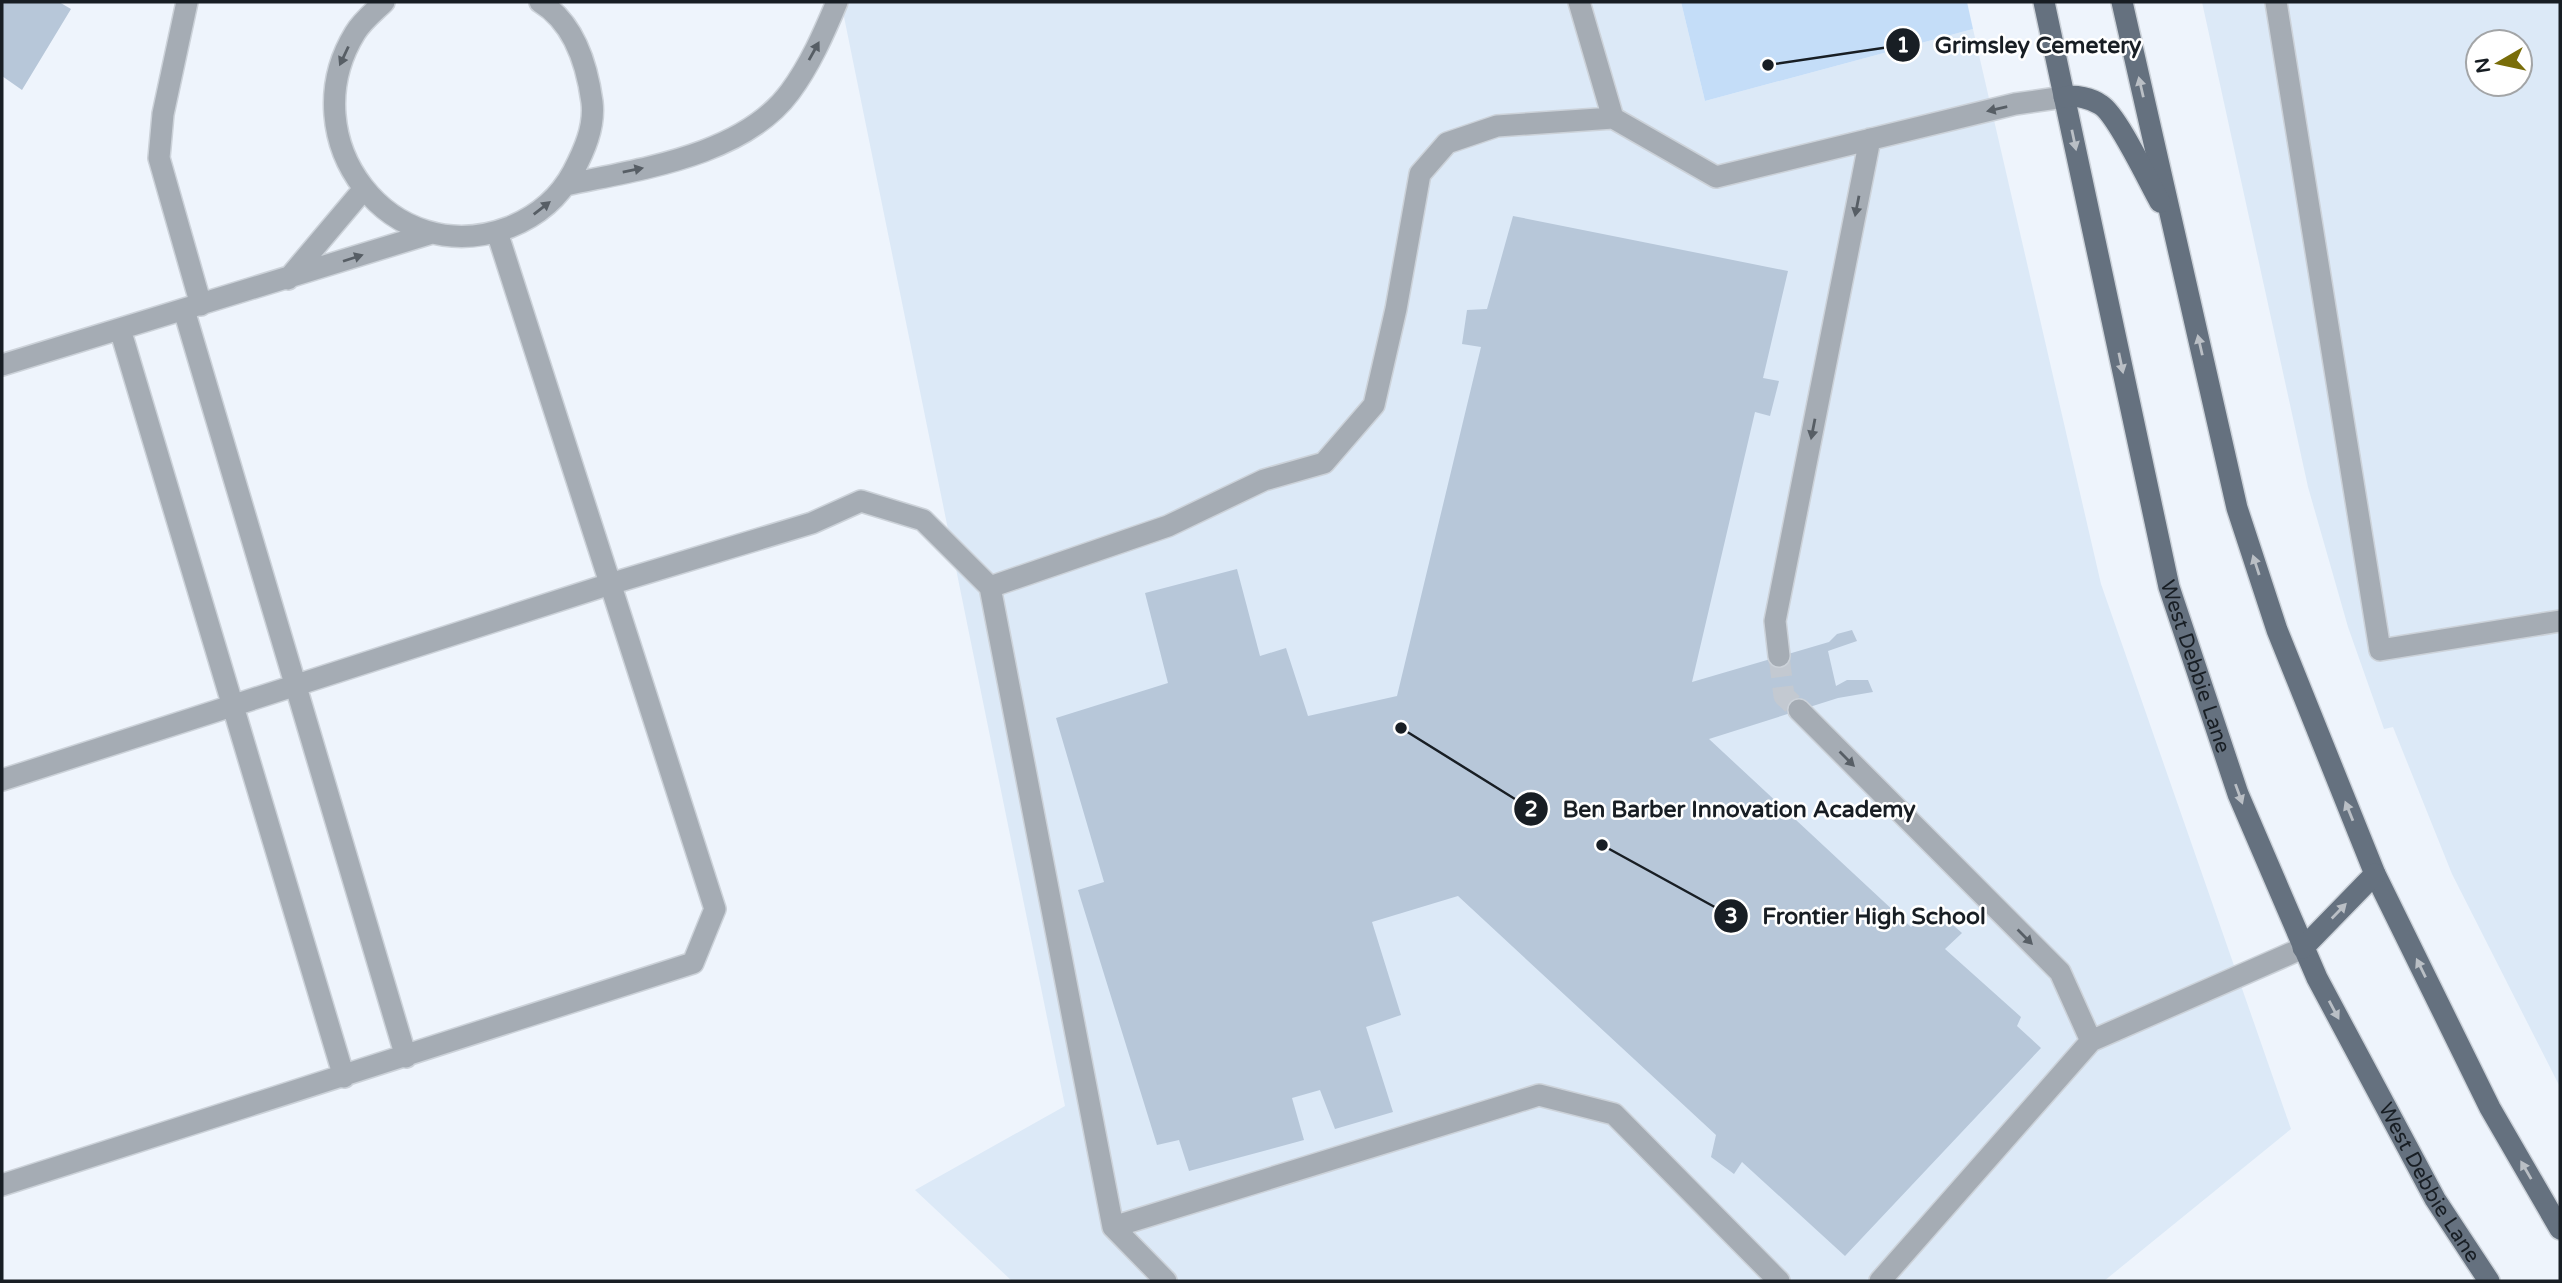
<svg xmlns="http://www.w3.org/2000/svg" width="2562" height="1283" viewBox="0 0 2562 1283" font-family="'Varela Round',sans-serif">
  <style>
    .built { fill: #dce9f7; fill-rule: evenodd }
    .green { fill: #c4ddf8 }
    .building { fill: #b7c7d9 }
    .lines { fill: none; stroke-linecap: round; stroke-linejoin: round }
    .minor-tunnel { stroke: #c3c9d1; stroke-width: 21; stroke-dasharray: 21 10; stroke-linecap: butt }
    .minor-casing { stroke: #ccd2d9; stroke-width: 24 }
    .major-casing { stroke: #ccd2d9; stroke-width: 24 }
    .minor { stroke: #a5acb4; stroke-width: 21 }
    .major { stroke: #65717f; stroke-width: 21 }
    .oneway { fill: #575e65 }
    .oneway2 { fill: #babfc5 }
    .labels { text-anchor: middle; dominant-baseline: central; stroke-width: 5; stroke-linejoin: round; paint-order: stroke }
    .street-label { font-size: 21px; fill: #181e24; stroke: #fff }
    .leader { fill: none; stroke: #181e24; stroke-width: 2.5 }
    .callout-dot { fill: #181e24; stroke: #fff; stroke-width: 2.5 }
    .mark-label { font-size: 21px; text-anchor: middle; font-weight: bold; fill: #fff }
    .callout-label { font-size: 23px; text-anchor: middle; font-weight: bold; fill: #181e24; stroke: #fff; stroke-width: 5; stroke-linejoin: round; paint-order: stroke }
  </style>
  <rect width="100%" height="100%" fill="#eef4fc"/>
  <!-- built -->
  <path class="built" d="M841,2H1681L1705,101L1973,29L2101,584L2291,1129L2104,1281H1012L915,1190L1065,1106Z
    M2202,2H2560V1087L2452,874L2393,727L2384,729L2348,627L2308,487ZM2478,42H2520V84H2478Z"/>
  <!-- green -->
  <path class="green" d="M1681,2H1967L1973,29L1705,101Z"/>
  <!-- building -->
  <path class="building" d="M2,2H59L71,9L22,90L2,76Z
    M1513,216L1788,271L1763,378L1779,381L1770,416L1755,412L1692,682L1829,642L1837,634L1852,630L1857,641L1828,651L1836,686L1847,680H1868L1873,692L1838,698L1709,739L1911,927L1923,915L1928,923L1937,911L1962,933L1945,949L2021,1017L2017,1026L2041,1048L1845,1256L1742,1162L1734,1174L1711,1157L1716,1135L1458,896L1372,922L1401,1015L1366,1027L1393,1112L1335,1129L1320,1090L1292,1098L1304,1140L1189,1171L1179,1140L1157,1145L1078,890L1104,882L1056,718L1168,683L1145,593L1237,569L1260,656L1286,648L1308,716L1397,696L1481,347L1462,344L1467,310L1487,309Z"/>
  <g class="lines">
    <!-- minor-tunnel -->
    <path class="minor-tunnel" d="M1779,656L1784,696L1799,710"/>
    <defs>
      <path id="minor" d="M187,2L163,114L159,158L201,305
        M384,2C375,11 362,21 355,33C290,139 390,273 510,227C537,216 559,198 573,172C584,151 595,127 592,102C587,65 575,23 540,2
        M1579,2L1613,118L1716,177L2015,104L2064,97
        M2276,2L2380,650L2560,621
        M566,185C639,169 743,156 790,92C810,65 824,33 837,2
        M288,279L363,190
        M184,310L406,1057
        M120,329L344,1077
        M2,365L432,233
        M990,587L1168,526L1264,480L1324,463L1374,405L1396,309L1420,174L1447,143L1497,126L1613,118
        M1779,656L1775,621L1870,139
        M1799,710L2060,972L2091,1041
        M2,780L610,584L812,523L861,501L923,520L990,587L1113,1227L1166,1281
        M2,1185L693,963L715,909L497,232
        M1113,1227L1539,1095L1614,1114L1779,1281
        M1880,1281L2091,1041L2303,948"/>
      <g id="major">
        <path id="s1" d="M2044,2L2169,587L2238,794L2317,978L2435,1199L2489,1281"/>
        <path d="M2122,2L2237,508L2277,630L2375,874L2490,1108L2560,1229"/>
        <path d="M2064,97C2076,95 2091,98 2101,105C2118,116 2148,181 2160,202"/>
        <path d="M2303,948L2375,874"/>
      </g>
    </defs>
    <!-- minor casing -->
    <use href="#minor" class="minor-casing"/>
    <!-- major casing -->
    <use href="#major" class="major-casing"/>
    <!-- minor -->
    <use href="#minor" class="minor"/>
    <!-- major -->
    <use href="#major" class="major"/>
  </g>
  <!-- one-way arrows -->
  <defs><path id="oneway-solid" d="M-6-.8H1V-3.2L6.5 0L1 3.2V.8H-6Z" transform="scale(1.75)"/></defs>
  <g class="oneway">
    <use href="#oneway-solid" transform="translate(814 51) rotate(-61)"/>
    <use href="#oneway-solid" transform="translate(344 56) rotate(115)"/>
    <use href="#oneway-solid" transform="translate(1997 109) rotate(167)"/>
    <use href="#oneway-solid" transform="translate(633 170) rotate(-12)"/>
    <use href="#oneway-solid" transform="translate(1857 206) rotate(101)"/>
    <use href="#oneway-solid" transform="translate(542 208) rotate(-38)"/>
    <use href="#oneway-solid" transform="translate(353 258) rotate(-18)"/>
    <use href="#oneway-solid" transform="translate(1813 429) rotate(101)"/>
    <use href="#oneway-solid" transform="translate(1847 759) rotate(45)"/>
    <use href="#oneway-solid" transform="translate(2025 937) rotate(45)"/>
  </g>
  <g class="oneway2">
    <use href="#oneway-solid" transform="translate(2141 87) rotate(-103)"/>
    <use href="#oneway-solid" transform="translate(2074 140) rotate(78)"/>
    <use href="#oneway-solid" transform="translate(2200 345) rotate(-103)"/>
    <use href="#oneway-solid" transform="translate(2121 363) rotate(78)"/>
    <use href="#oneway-solid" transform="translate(2256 565) rotate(-108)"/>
    <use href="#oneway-solid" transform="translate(2239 794) rotate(70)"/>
    <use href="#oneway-solid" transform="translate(2349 811) rotate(-112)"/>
    <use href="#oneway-solid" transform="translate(2339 911) rotate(-46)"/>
    <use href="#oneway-solid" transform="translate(2421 968) rotate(-116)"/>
    <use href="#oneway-solid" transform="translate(2334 1010) rotate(62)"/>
    <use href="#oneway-solid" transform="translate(2526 1170) rotate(-120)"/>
  </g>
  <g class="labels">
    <!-- street labels -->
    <g class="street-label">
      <text stroke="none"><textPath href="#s1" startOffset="682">West Debbie Lane</textPath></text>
      <text stroke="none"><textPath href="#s1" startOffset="1250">West Debbie Lane</textPath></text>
    </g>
  </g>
  <!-- callouts -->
  <path class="leader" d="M1768 65L1903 45M1401 728L1531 809M1602 845L1731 916"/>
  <g class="callout-dot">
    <circle cx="1768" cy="65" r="7"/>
    <circle cx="1401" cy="728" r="7"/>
    <circle cx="1602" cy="845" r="7"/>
    <circle cx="1903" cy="45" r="18"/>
    <circle cx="1531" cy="809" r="18"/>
    <circle cx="1731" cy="916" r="18"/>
  </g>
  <g class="mark-label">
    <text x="1903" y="52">1</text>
    <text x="1531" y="816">2</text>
    <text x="1731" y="923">3</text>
  </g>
  <g class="callout-label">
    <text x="2038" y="53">Grimsley Cemetery</text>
    <text x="1739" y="817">Ben Barber Innovation Academy</text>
    <text x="1874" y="924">Frontier High School</text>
  </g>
  <!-- border -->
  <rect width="2562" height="1283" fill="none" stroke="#181e24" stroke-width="7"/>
  <!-- north arrow -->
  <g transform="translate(2499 63) rotate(261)"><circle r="33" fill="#ffffff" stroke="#a3a5a7" stroke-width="2"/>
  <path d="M0-5L12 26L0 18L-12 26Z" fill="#796d09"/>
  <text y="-10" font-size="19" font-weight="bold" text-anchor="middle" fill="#181e24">N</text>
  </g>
</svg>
